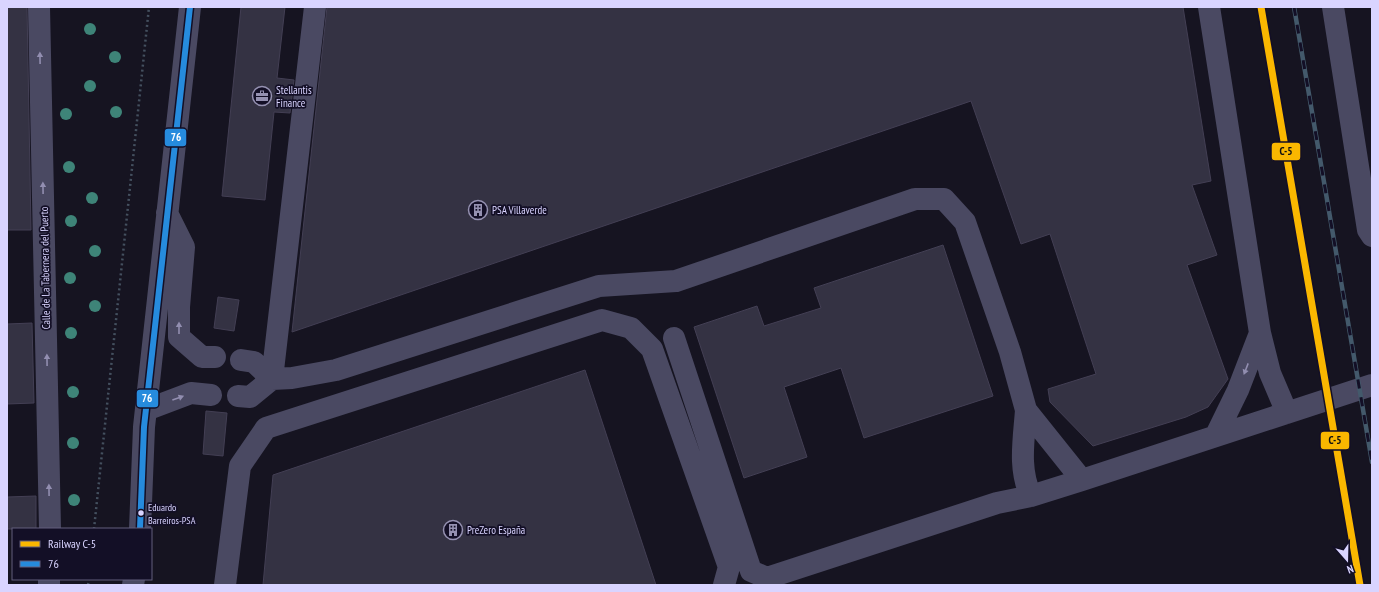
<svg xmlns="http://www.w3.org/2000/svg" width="1379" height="592" viewBox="0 0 1379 592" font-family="'PT Sans Narrow',sans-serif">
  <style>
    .building { fill: #343243; stroke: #433f54 }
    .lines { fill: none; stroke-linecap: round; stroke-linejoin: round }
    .path { stroke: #44505f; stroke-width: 2.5; stroke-dasharray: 2 3; stroke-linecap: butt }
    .minor { stroke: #4a4962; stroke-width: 22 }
    .rail-casing { stroke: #43596b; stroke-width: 4.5 }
    .rail { stroke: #130f26; stroke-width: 3; stroke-dasharray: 9; stroke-linecap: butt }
    .bus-1-casing { stroke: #130f26; stroke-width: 9 }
    .bus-1 { stroke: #268bdd; stroke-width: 6 }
    .rail-1-casing { stroke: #130f26; stroke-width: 10 }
    .rail-1 { stroke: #fab700; stroke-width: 7 }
    .tree { fill: #3e8478 }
    .oneway { fill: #928eb0 }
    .bus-dot { fill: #d9d4ff; stroke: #130f26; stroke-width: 1.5 }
    .labels { text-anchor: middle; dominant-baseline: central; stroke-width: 3.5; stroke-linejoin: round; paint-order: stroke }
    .bus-label { font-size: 10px; fill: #d9d4ff; stroke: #130f26; text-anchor: start }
    .poi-label { font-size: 11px; fill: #d9d4ff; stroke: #130f26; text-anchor: start }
    .street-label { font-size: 11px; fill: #d9d4ff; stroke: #130f26 }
    .line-badge { stroke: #130f26; stroke-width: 1.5 }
    .badge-label { font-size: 11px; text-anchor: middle; font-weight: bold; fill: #fff }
    .pale-badge-label { font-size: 11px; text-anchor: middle; font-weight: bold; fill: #111 }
  </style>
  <rect width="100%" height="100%" fill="#161421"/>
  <!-- building -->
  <path class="building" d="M7,7H27L31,230H7Z
    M241,7H285L277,78L294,80L290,113L274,112L265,200L222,196Z
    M327,7H1183L1211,181L1192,185L1217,255L1187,265L1228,379L1208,407L1186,417L1093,446L1050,402L1048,389L1096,374L1050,234L1021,244L971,101L292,332Z
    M943,245L993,396L864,438L841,368L784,387L807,457L744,478L694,327L757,306L764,326L821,308L814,288Z
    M218,297L239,300L234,331L214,328Z
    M32,323L34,403L7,404V324Z
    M585,370L656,585H263L273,475Z
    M206,411L227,413L223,456L203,454Z
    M36,496V529H7V497Z"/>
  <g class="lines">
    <!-- path -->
    <path class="path" d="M94,529L149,7
      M88,585L89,579"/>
    <!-- minor -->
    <path class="minor" d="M39,7L50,529
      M315,7L272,379L292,378L336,370L599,286L676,281L915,199H944L965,222L1010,352L1026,410L1082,480
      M1209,7L1260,333L1270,373L1287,413
      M1333,7L1368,230L1372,236
      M167,213L184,247L179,307V337L202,357H215
      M674,338L751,571L767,578L997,503L1031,496L1082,480L1372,385
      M238,396L250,397L272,379L254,362L241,360
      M146,410L191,393L211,395
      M1026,410C1024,439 1018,469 1031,496
      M1216,435L1238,390L1260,333
      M140,529L144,427L190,7
      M49,585V579
      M133,585L134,579
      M225,585L240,466L266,428L602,320L631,328L652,349L729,567L724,585"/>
    <defs>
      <path id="rail" d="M1294,7L1372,462"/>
    </defs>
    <!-- rail casing -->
    <use href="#rail" class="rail-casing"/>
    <!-- rail -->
    <use href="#rail" class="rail"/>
    <defs>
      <path id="bus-1" d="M140,529L144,427L190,7"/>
    </defs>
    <!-- bus-1 casing -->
    <use href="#bus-1" class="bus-1-casing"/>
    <!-- bus-1 -->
    <use href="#bus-1" class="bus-1"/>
    <defs>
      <path id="rail-1" d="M1261,7L1360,585"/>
    </defs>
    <!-- rail-1 casing -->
    <use href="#rail-1" class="rail-1-casing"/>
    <!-- rail-1 -->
    <use href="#rail-1" class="rail-1"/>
  </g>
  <!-- trees -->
  <g class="tree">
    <circle cx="90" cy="29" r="6"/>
    <circle cx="115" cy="57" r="6"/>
    <circle cx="90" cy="86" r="6"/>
    <circle cx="116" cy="112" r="6"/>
    <circle cx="66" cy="114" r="6"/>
    <circle cx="69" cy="167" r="6"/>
    <circle cx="92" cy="198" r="6"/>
    <circle cx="71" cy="221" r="6"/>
    <circle cx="95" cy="251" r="6"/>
    <circle cx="70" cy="278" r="6"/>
    <circle cx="95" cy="306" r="6"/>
    <circle cx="71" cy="333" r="6"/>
    <circle cx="73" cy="392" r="6"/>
    <circle cx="73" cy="443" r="6"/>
    <circle cx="74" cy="500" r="6"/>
  </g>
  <!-- one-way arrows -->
  <defs><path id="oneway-solid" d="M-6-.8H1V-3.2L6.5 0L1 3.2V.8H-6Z"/></defs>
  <g class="oneway">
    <use href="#oneway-solid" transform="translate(40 58) rotate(-91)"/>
    <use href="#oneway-solid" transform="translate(43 188) rotate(-91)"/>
    <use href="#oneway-solid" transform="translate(179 328) rotate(-90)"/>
    <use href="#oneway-solid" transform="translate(47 360) rotate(-91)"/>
    <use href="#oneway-solid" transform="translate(1246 369) rotate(111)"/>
    <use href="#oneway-solid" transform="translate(178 398) rotate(-20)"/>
    <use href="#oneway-solid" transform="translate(49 490) rotate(-91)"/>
  </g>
  <!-- icons -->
  <defs>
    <symbol id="office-ring" viewBox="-11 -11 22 22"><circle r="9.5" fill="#130f26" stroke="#9591b1" stroke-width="1.5"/><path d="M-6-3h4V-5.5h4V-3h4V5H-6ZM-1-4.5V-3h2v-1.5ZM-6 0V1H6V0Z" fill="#9591b1"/></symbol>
    <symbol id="building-ring" viewBox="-11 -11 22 22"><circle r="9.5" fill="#130f26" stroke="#9591b1" stroke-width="1.5"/><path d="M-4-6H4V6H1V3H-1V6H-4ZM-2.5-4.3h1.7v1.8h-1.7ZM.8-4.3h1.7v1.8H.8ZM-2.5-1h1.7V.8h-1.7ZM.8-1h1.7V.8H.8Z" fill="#9591b1"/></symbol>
  </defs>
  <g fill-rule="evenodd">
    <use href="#office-ring" x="251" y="85" width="22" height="22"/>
    <use href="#building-ring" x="467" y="199" width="22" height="22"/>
    <use href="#building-ring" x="442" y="519" width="22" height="22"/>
  </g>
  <!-- markers -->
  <circle class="bus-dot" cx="141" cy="513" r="3.5"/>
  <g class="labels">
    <!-- bus labels -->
    <g class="bus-label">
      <text x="148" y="507">Eduardo<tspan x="148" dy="13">Barreiros-PSA</tspan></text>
    </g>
    <!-- poi labels -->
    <g class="poi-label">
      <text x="276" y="90">Stellantis<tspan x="276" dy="13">Finance</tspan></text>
      <text x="492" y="210">PSA Villaverde</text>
      <text x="467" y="530">PreZero España</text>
    </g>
    <!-- street labels -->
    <g class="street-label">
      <text transform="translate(45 268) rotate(-91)">Calle de La Tabernera del Puerto</text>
    </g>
  </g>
  <g class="line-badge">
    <rect x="164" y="128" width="23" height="19" rx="4" fill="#268bdd"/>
    <rect x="1271" y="142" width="30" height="19" rx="4" fill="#fab700"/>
    <rect x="136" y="389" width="23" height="19" rx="4" fill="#268bdd"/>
    <rect x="1320" y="431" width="30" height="19" rx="4" fill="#fab700"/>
  </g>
  <g class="badge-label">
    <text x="176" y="141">76</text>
    <text x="147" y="402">76</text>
  </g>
  <g class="pale-badge-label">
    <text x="1286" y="155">C-5</text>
    <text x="1335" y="444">C-5</text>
  </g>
  <!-- border -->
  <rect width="1379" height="592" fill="none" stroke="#d9d4ff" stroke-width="16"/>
  <!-- legend -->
  <rect x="12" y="528" width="140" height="52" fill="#130f26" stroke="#625e7d"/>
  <rect x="20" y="541" width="20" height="6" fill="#fab700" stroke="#625e7d"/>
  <text x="48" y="548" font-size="12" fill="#d9d4ff">Railway C-5</text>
  <rect x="20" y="561" width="20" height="6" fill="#268bdd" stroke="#625e7d"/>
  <text x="48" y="568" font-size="12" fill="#d9d4ff">76</text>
  <!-- north arrow -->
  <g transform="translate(1347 560) rotate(160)" stroke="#130f26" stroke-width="3" paint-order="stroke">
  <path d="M0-3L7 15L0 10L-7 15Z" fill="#d9d4ff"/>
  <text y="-6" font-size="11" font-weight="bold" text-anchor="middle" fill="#d9d4ff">N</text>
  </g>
</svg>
